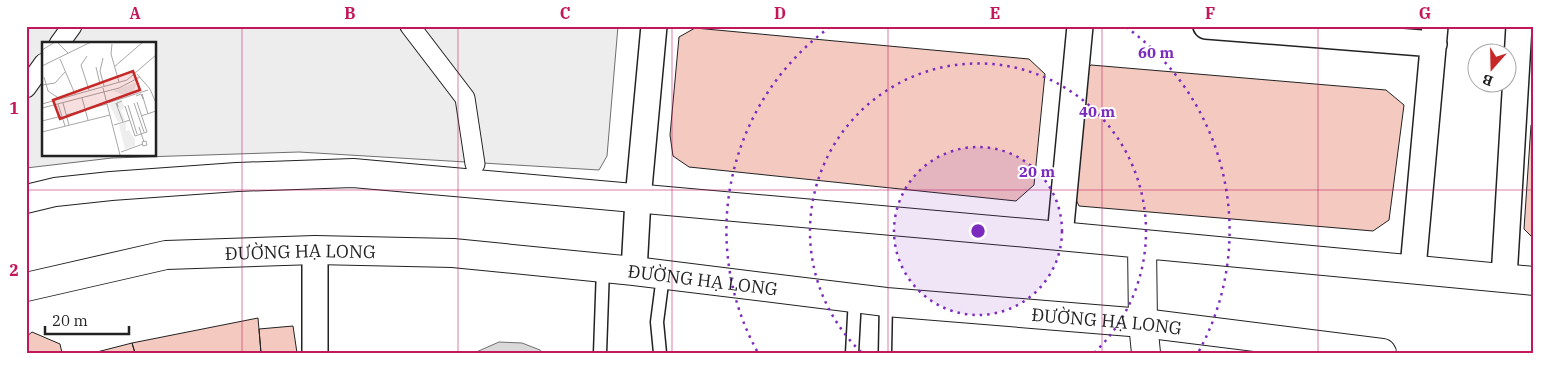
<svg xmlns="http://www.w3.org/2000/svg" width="1560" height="379" viewBox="0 0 1560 379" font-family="'IBM Plex Serif',serif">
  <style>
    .parking { fill: #ededed; stroke: #6f6f6f; fill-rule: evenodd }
    .water { fill: #d9d9d9; stroke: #6f6f6f }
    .building { fill: #f3c9c0; stroke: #222 }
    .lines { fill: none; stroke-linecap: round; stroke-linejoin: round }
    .service-casing { stroke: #222; stroke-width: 15 }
    .pedestrian-casing { stroke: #222; stroke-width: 21 }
    .minor-casing { stroke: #222; stroke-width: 28 }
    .tertiary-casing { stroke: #222; stroke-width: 30 }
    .primary-casing { stroke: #222; stroke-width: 30 }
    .service { stroke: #fff; stroke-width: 12 }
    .pedestrian { stroke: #fff; stroke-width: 19 }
    .minor { stroke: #fff; stroke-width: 25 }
    .tertiary { stroke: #fff; stroke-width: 28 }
    .primary { stroke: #fff; stroke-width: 28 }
    .grid { fill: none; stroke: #c2185b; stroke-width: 1; stroke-opacity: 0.55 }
    .ring { fill: none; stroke: #7b2cbf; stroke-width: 2.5; stroke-dasharray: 2.5 5 }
    .labels { text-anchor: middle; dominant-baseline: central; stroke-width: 4; stroke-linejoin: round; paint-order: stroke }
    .street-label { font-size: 18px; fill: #222; stroke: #fff }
    .inset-road { fill: none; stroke: #a7a7a7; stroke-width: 1 }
    .view { fill: #c62828; fill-opacity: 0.15; stroke: #c62828; stroke-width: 2.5 }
    .inset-edge { fill: none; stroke: #222; stroke-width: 2.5 }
    .centre { fill: #7b2cbf; stroke: #fff; stroke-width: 2.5 }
    .ring-label { font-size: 15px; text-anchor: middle; font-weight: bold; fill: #7b2cbf; stroke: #fff; stroke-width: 4; stroke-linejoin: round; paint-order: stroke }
    .neatline { fill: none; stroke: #c2185b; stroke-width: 2 }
    .grid-label { font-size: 16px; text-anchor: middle; font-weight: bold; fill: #c2185b }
  </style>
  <rect width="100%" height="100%" fill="#fff"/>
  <!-- parking -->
  <path class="parking" d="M26,26H618L607,156L599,170L299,152L112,158L26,168ZM44,44H155V155H44Z"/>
  <!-- water -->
  <path class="water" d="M499,342L522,343L540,350L542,353H474Z"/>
  <!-- building -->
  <path class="building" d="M695,28L1029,59L1045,74L1034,185L1016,201L689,167L673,156L670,135L679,37Z
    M1091,65L1386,90L1404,105L1389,220L1373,231L1079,206L1071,189L1077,74Z
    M1534,123V239L1524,229L1531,125Z
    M258,318L261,353H135L132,343Z
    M293,326L297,353H261L259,329Z
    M32,332L60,344L62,353H26V337Z
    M132,343L135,353H93Z"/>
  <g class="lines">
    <defs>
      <path id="service" d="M600,353L603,268
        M660,353L657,322L663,276
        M852,353L855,298
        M885,353L886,302"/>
      <path id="pedestrian" d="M410,26L465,98L475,164
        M59,44L72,26
        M26,88L44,63"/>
      <path id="minor" d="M1206,26L1434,44
        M1060,236L1080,26
        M1413,268L1435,26
        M634,271L638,199L654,26
        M1504,278L1519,26
        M315,353V250"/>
      <path id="tertiary" d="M26,199L55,192L111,186L237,177L353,173L1038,234L1534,281
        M1142,245L1143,323L1146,353"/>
      <g id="primary">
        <path id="s1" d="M26,287L166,255L315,250L453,253L634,271L886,302L1143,323L1382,353"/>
      </g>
    </defs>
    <!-- service casing -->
    <use href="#service" class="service-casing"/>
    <!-- pedestrian casing -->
    <use href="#pedestrian" class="pedestrian-casing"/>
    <!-- minor casing -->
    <use href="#minor" class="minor-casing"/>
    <!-- tertiary casing -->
    <use href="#tertiary" class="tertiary-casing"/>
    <!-- primary casing -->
    <use href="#primary" class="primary-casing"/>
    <!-- service -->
    <use href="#service" class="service"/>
    <!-- pedestrian -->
    <use href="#pedestrian" class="pedestrian"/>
    <!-- minor -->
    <use href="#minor" class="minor"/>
    <!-- tertiary -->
    <use href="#tertiary" class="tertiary"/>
    <!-- primary -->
    <use href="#primary" class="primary"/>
  </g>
  <!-- grid -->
  <path class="grid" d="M242,26V353M458,26V353M672,26V353M888,26V353M1102,26V353M1318,26V353M26,190H1534"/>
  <!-- distance rings -->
  <circle cx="978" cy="231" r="84" fill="#7b2cbf" fill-opacity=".12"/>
  <g class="ring">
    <circle cx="978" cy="231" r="84"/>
    <path d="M861 352A168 168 0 1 1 1095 352"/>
    <path d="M757 351A252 252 0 0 1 830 27M1126 27A252 252 0 0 1 1199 351"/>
  </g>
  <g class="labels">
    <!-- street labels -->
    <g class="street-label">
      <text stroke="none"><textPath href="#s1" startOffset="278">ĐƯỜNG HẠ LONG</textPath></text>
      <text stroke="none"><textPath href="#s1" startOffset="682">ĐƯỜNG HẠ LONG</textPath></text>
      <text stroke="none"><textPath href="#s1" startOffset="1088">ĐƯỜNG HẠ LONG</textPath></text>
    </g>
  </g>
  <!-- overview -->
  <g transform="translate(42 42)">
    <rect width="114" height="114" fill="#fff"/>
    <path d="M95,40L92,49L85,54L71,49ZM79,58L83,65L79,68L83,78L76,80L67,62ZM84,80V89L87,88L93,98V104L83,107L77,83Z" fill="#eee"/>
    <path class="inset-road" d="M15,0L26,11M70,2L69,12L77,40M0,8L13,0M45,14L39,23L47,48M61,16L58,29L62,44M18,17L33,52M0,24L49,0M72,25L101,0M95,32L108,47L114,61M2,35L6,49L18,57M0,43L13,41L23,30M48,45L58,42L54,25M61,46L78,113M94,54L99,52L101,57L100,52L106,72M40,56L46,78M80,59L75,61L76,65L74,61L81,80M21,61L27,83M66,61L106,48M92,61L102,90M0,62L85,38L114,13M16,62L23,84M86,63L95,92M83,64L93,94L105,90L95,60M0,66L77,46L98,35M24,73L65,62M99,74L114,69M0,79L20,74M72,83L88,78M97,85L102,100M0,90L68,73M104,99L105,103L101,104L100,100ZM79,110L101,102"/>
    <path class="view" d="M91,29L98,48L18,77L11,58Z"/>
    <rect width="114" height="114" class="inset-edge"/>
  </g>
  <circle cx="978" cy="231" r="8" class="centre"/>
  <g class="ring-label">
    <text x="1156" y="58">60 m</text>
    <text x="1097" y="117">40 m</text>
    <text x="1037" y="177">20 m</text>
  </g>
  <!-- border -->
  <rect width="1560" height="379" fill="none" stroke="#ffffff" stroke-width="55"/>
  <!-- north arrow -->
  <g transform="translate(1492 68) rotate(200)"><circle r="24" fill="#ffffff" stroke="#a7a7a7"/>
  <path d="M0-4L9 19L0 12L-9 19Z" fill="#c62828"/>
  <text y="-8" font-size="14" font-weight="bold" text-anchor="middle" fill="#222222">B</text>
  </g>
  <!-- scale -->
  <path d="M45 326v8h84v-8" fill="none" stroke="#222222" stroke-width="2.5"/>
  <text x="52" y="326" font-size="15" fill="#222222" stroke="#ffffff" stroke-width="4" paint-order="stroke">20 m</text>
  <rect x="28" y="28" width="1504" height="324" class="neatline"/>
  <g class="grid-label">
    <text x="135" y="19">A</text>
    <text x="350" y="19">B</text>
    <text x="565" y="19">C</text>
    <text x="780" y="19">D</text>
    <text x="995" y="19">E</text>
    <text x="1210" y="19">F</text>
    <text x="1425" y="19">G</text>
    <text x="14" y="114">1</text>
    <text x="14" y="276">2</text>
  </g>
</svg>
